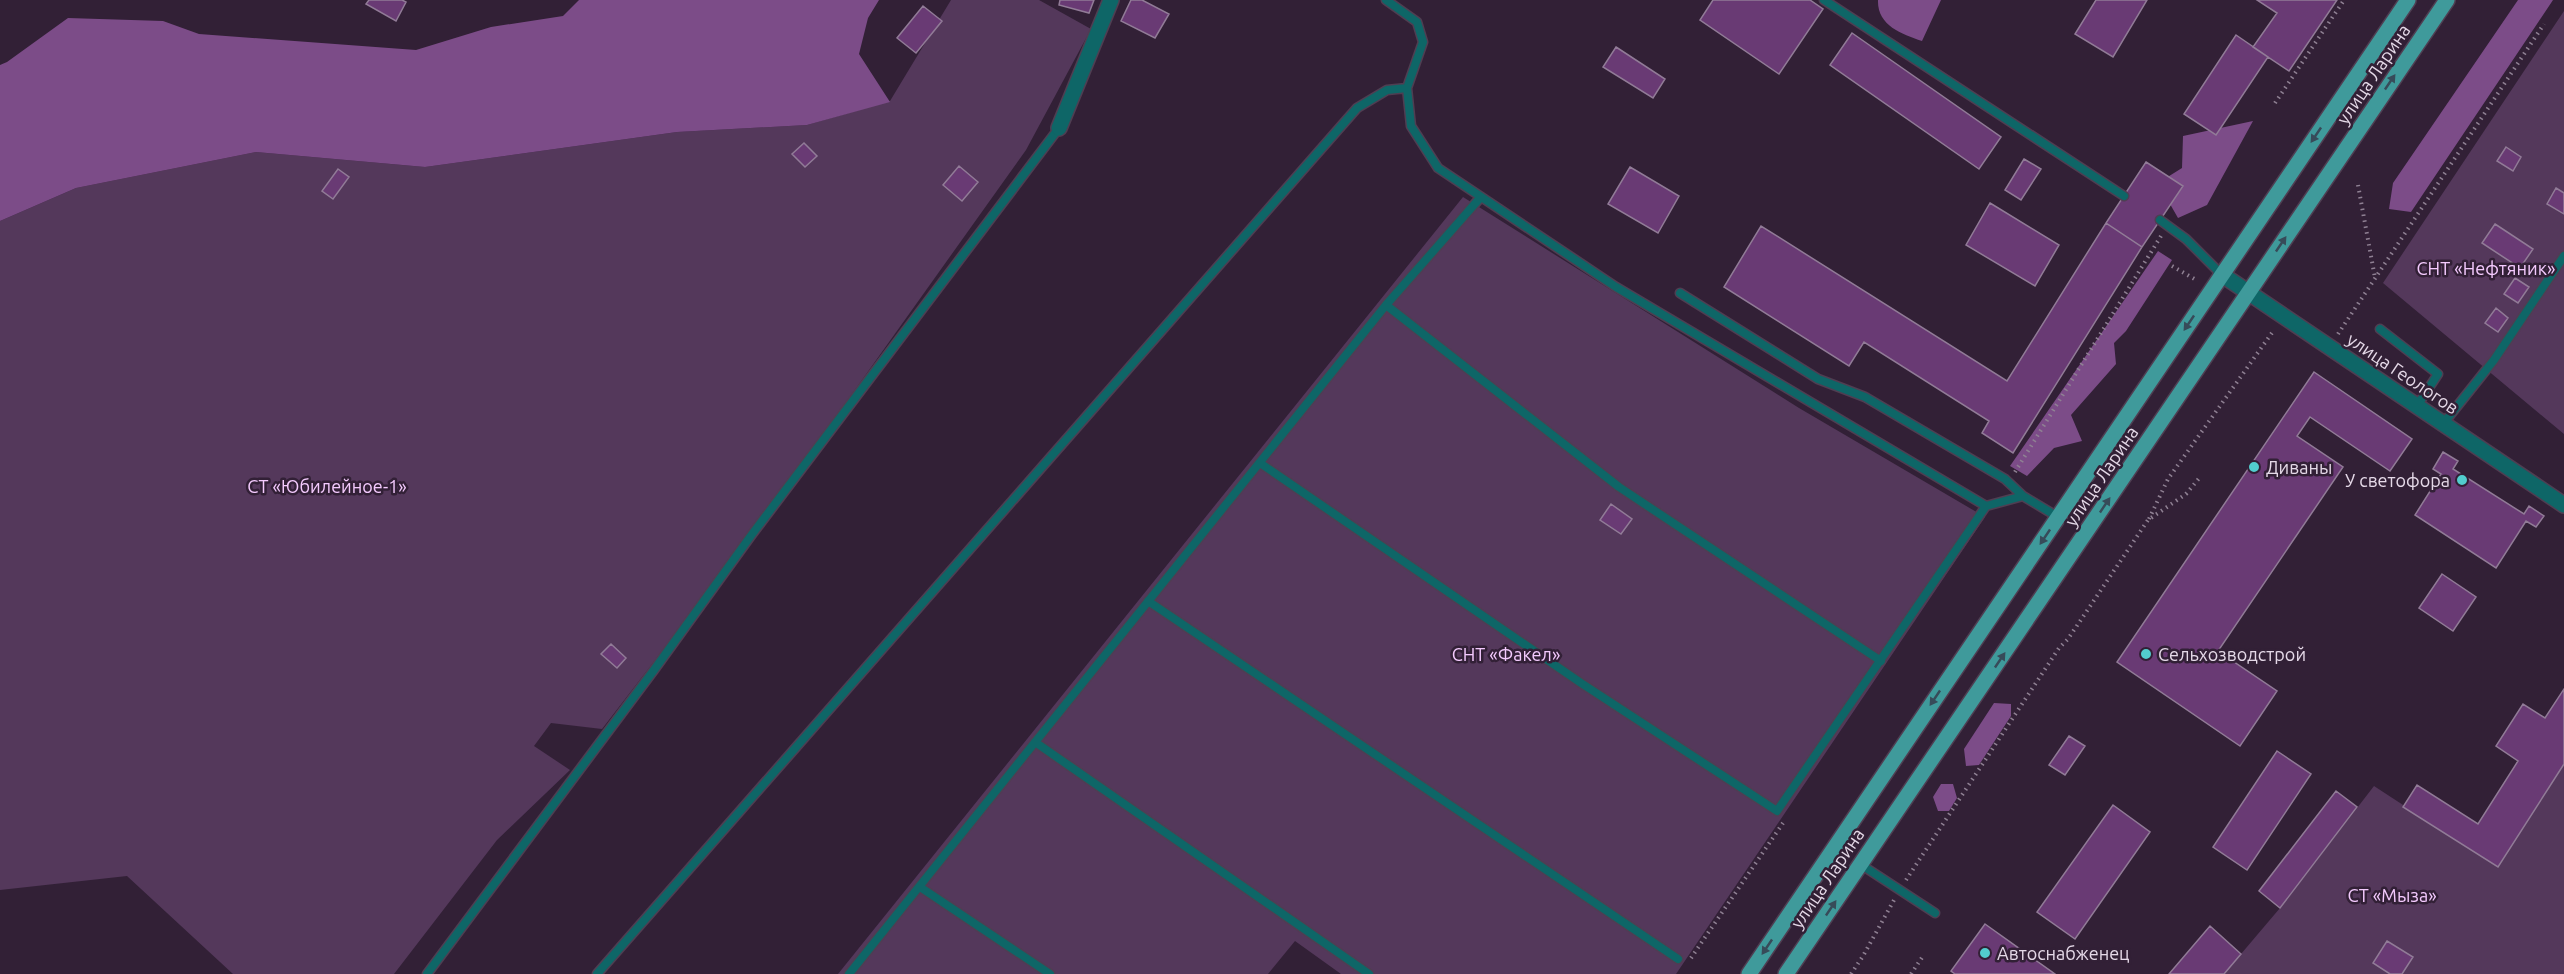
<svg xmlns="http://www.w3.org/2000/svg" width="2564" height="974" viewBox="0 0 2564 974" font-family="Ubuntu,sans-serif">
  <style>
    .green { fill: #54385b }
    .forest { fill: #7c4c88 }
    .building { fill: #693a74; stroke: #917b97; stroke-width: 1.5 }
    .lines { fill: none; stroke-linecap: round; stroke-linejoin: round }
    .service-casing { stroke: #4f3e52; stroke-width: 11 }
    .minor-casing { stroke: #4f3e52; stroke-width: 18 }
    .primary-casing { stroke: #4f3e52; stroke-width: 18 }
    .path { stroke: #8f8093; stroke-width: 4; stroke-dasharray: 1.5 4.5; stroke-linecap: butt }
    .service { stroke: #0e6667; stroke-width: 8 }
    .minor { stroke: #0e6667; stroke-width: 15 }
    .primary { stroke: #3f9a9b; stroke-width: 15 }
    .oneway { fill: #374b59 }
    .poi-dot { fill: #52cdce; stroke: #322036; stroke-width: 2 }
    .labels { text-anchor: middle; dominant-baseline: central; stroke-width: 5; stroke-linejoin: round; paint-order: stroke }
    .street-label { font-size: 18px; fill: #e5d9e8; stroke: #322036 }
    .park-label { font-size: 18px; fill: #f4cafe; stroke: #322036 }
    .poi-label { font-size: 18px; fill: #e5d9e8; stroke: #322036; text-anchor: start }
  </style>
  <rect width="100%" height="100%" fill="#322036"/>
  <!-- green -->
  <path class="green" d="M951,0H1039L1091,29L1026,150L750,537L602,729L551,723L534,746L570,770L497,840L394,974H233L127,876L0,890V221L76,188L256,152L425,167L677,132L807,125L890,101Z
    M2564,11V434L2383,283Z
    M1463,197L1799,408L1985,517L1676,974H1341L1295,941L1268,974H838Z
    M2564,764V974H2224L2280,908L2374,786L2498,867Z"/>
  <!-- forest -->
  <path class="forest" d="M579,0H879L868,18L859,54L890,102L807,125L677,132L425,167L256,152L76,188L0,221V65L7,62L68,18L163,21L199,34L416,50L491,27L563,16Z
    M1878,0H1941L1922,41C1901,34 1877,25 1878,0Z
    M2518,0H2553L2411,212L2389,209L2393,183Z
    M2253,121L2207,205L2178,218L2158,183L2182,168L2183,136Z
    M2158,251L2172,260L2126,331L2114,343L2116,364L2071,415L2082,441L2054,448L2027,476L2010,466Z
    M1994,703L2011,704V716L1979,765L1966,766L1964,749Z
    M1941,784H1953L1957,798L1949,811H1938L1933,797Z"/>
  <!-- building -->
  <path class="building" d="M369,0H402L406,2L396,21L366,4Z
    M1060,0H1094L1089,13L1059,5Z
    M1131,0H1142L1169,14L1155,38L1121,21Z
    M1713,0H1810L1823,9L1779,74L1700,20Z
    M2096,0H2147L2113,57L2075,34Z
    M2257,0H2337L2289,71L2253,47L2277,13Z
    M923,6L942,21L916,53L897,38Z
    M1852,33L2001,137L1979,169L1830,65Z
    M2236,35L2268,57L2216,135L2184,114Z
    M1616,47L1665,79L1653,98L1603,67Z
    M804,143L817,156L805,167L792,154Z
    M2506,147L2521,157L2513,171L2497,161Z
    M2024,159L2041,169L2021,200L2005,190Z
    M2146,162L2183,186L2142,247L2106,223Z
    M959,166L978,182L962,201L943,185Z
    M1630,167L1679,196L1658,233L1608,204Z
    M338,169L349,177L333,199L322,191Z
    M2556,188L2564,193V214L2547,204Z
    M1990,203L2059,245L2035,286L1966,245Z
    M2106,223L2142,247L2013,453L1982,433L1989,421L1864,342L1849,366L1724,287L1761,226L2007,381Z
    M2495,224L2533,249L2520,268L2482,243Z
    M2515,278L2529,287L2518,303L2504,294Z
    M2496,308L2508,318L2498,332L2485,323Z
    M2314,372L2412,439L2390,471L2310,417L2297,436L2343,467L2218,651L2277,691L2240,746L2117,662Z
    M2443,452L2458,461L2453,469L2524,514L2529,506L2544,516L2536,527L2526,521L2496,568L2415,515L2441,474L2433,469Z
    M1611,504L1632,519L1621,534L1600,520Z
    M2442,574L2476,597L2453,631L2419,608Z
    M611,644L626,658L617,668L601,654Z
    M2564,689V764L2498,867L2403,807L2417,785L2478,824L2518,761L2496,746L2523,704L2545,718Z
    M2069,736L2085,746L2065,775L2049,765Z
    M2277,751L2311,774L2247,870L2213,847Z
    M2336,791L2357,807L2280,908L2259,891Z
    M2113,805L2150,832L2075,939L2037,912Z
    M1985,924L2055,974H1955L1951,971Z
    M2210,926L2241,954L2224,974H2169Z
    M2387,941L2413,957L2402,974H2390L2373,963Z"/>
  <g class="lines">
    <defs>
      <path id="service" d="M1386,0L1417,22L1423,42L1407,88L1411,126L1438,168L1616,287L1986,506L2023,496L2058,517
        M1824,0L2124,196
        M2160,220L2186,239L2221,274
        M1680,293L1818,379L1865,397L2005,479L2023,496
        M1386,305L1619,487L1881,661
        M2380,329L2438,374L2417,406
        M2443,424L2494,360L2564,256
        M1260,463L1581,683L1777,811L1986,506
        M1148,601L1678,959
        M1035,742L1369,974
        M1860,864L1935,913
        M920,887L1050,974
        M427,974L654,670L750,537L1059,128
        M597,974L1357,108L1387,90L1407,88
        M849,974L1386,305L1480,198"/>
      <path id="minor" d="M1059,128L1111,0
        M2221,274L2564,505"/>
      <path id="primary" d="M1749,974L2408,0
        M1786,974L2447,0"/>
    </defs>
    <!-- service casing -->
    <use href="#service" class="service-casing"/>
    <!-- minor casing -->
    <use href="#minor" class="minor-casing"/>
    <!-- primary casing -->
    <use href="#primary" class="primary-casing"/>
    <!-- path -->
    <path class="path" d="M2275,103L2344,0
      M2358,185L2375,278
      M2172,266L2198,281
      M2338,334L2544,24
      M2015,472L2161,236
      M2149,519L2168,479L2274,330
      M1906,880L2059,648L2068,639L2148,520L2186,494L2201,476
      M1691,958L1783,823
      M1851,974L1863,956L1894,900
      M1911,974L1923,956"/>
    <!-- service -->
    <use href="#service" class="service"/>
    <!-- minor -->
    <use href="#minor" class="minor"/>
    <!-- primary -->
    <use href="#primary" class="primary"/>
  </g>
  <!-- one-way arrows -->
  <defs><path id="oneway-solid" d="M-6-.8H1V-3.2L6.5 0L1 3.2V.8H-6Z" transform="scale(1.5)"/></defs>
  <g class="oneway">
    <use href="#oneway-solid" transform="translate(2390 82) rotate(-56)"/>
    <use href="#oneway-solid" transform="translate(2316 135) rotate(124)"/>
    <use href="#oneway-solid" transform="translate(2281 244) rotate(-56)"/>
    <use href="#oneway-solid" transform="translate(2189 323) rotate(124)"/>
    <use href="#oneway-solid" transform="translate(2105 505) rotate(-56)"/>
    <use href="#oneway-solid" transform="translate(2045 537) rotate(124)"/>
    <use href="#oneway-solid" transform="translate(2000 660) rotate(-56)"/>
    <use href="#oneway-solid" transform="translate(1935 698) rotate(124)"/>
    <use href="#oneway-solid" transform="translate(1831 908) rotate(-56)"/>
    <use href="#oneway-solid" transform="translate(1767 947) rotate(124)"/>
  </g>
  <!-- markers -->
  <g class="poi-dot">
    <circle cx="2254" cy="467" r="6"/>
    <circle cx="2462" cy="480" r="6"/>
    <circle cx="2146" cy="654" r="6"/>
    <circle cx="1985" cy="953" r="6"/>
  </g>
  <g class="labels">
    <!-- street labels -->
    <g class="street-label">
      <text transform="translate(2373 74) rotate(-56)">улица Ларина</text>
      <text transform="translate(2403 373) rotate(34)">улица Геологов</text>
      <text transform="translate(2101 476) rotate(-56)">улица Ларина</text>
      <text transform="translate(1827 878) rotate(-56)">улица Ларина</text>
    </g>
    <!-- park labels -->
    <g class="park-label">
      <text x="2486" y="268">СНТ «Нефтяник»</text>
      <text x="327" y="486">СТ «Юбилейное-1»</text>
      <text x="1506" y="654">СНТ «Факел»</text>
      <text x="2392" y="895">СТ «Мыза»</text>
    </g>
    <!-- poi labels -->
    <g class="poi-label">
      <text x="2266" y="467">Диваны</text>
      <text x="2450" y="480" text-anchor="end">У светофора</text>
      <text x="2158" y="654">Сельхозводстрой</text>
      <text x="1997" y="953">Автоснабженец</text>
    </g>
  </g>
</svg>
